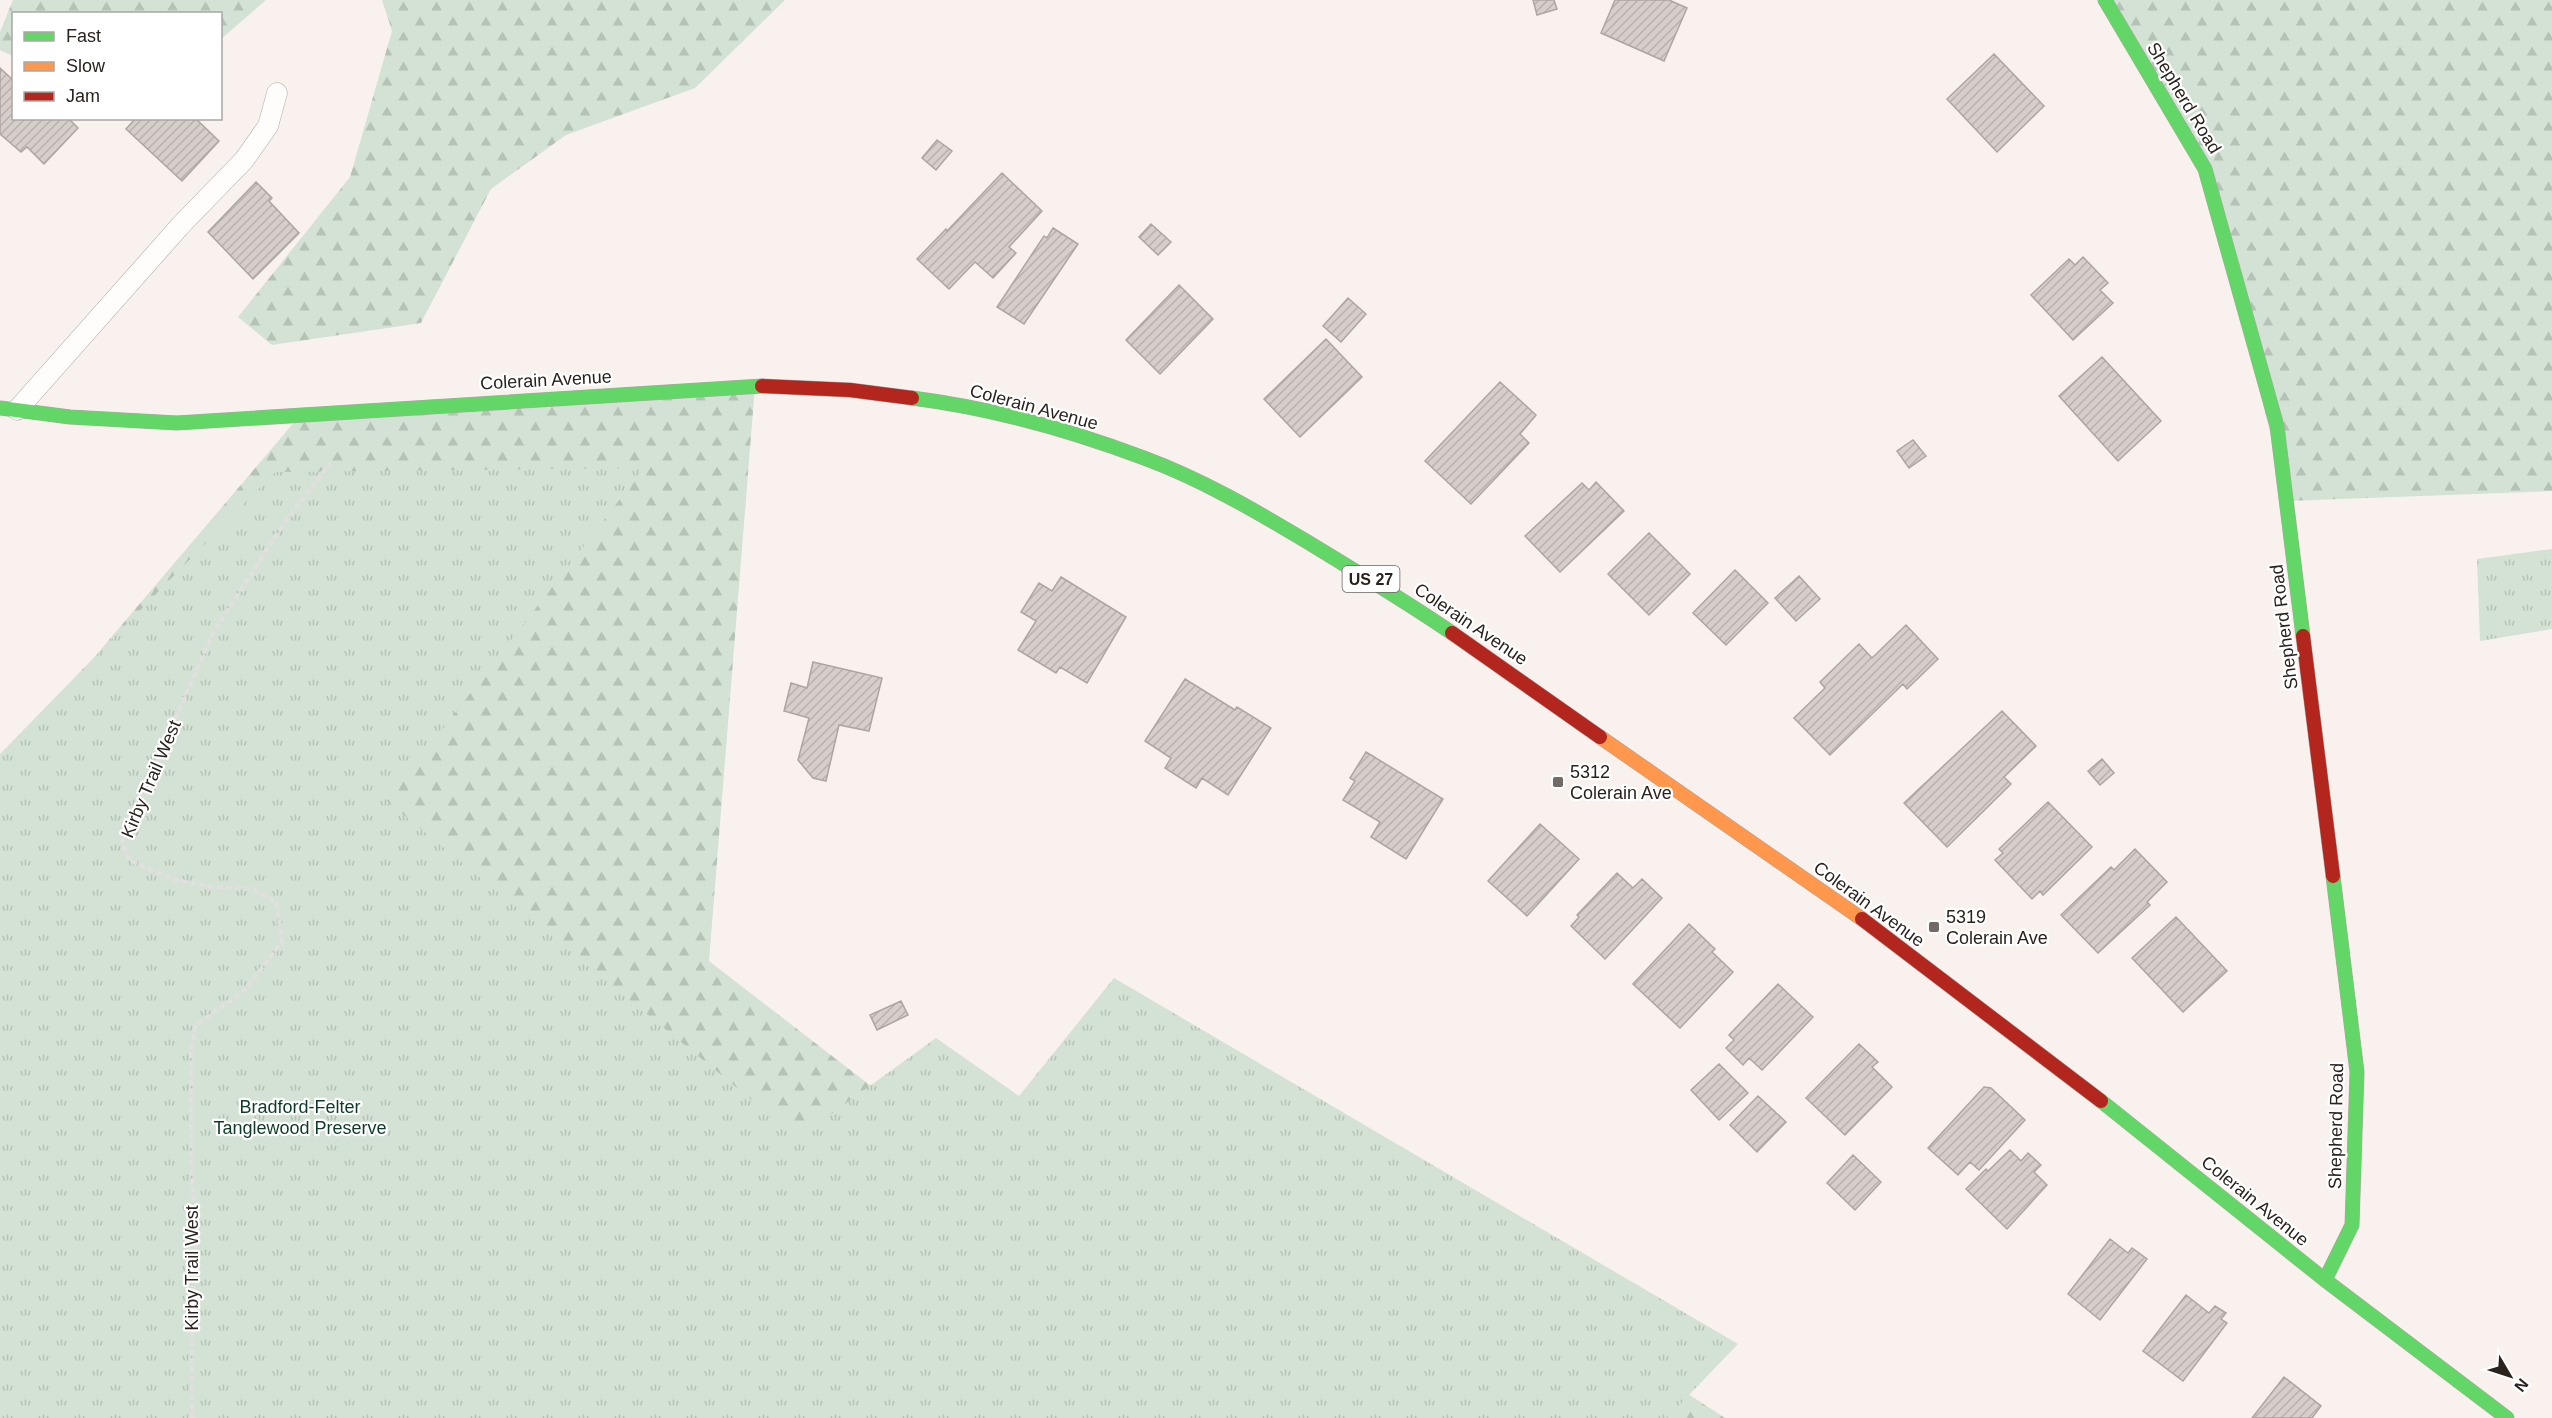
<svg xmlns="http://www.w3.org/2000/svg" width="2552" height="1418" viewBox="0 0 2552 1418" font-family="Helvetica,sans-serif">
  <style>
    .forest { fill: url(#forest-firs) }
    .park { fill: url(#park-tufts) }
    .building { fill: url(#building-hatch); stroke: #aca5a1; stroke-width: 1.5 }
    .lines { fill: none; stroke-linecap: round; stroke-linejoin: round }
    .lane-casing { stroke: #ada6a2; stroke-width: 21 }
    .fast-casing { stroke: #ada6a2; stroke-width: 15 }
    .slow-casing { stroke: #ada6a2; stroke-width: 15 }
    .jam-casing { stroke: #ada6a2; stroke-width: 15 }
    .path { stroke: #e2dfdf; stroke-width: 4; stroke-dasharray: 6 3; stroke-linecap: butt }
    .lane { stroke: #fefdfc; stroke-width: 20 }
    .fast { stroke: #63d668; stroke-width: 14 }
    .slow { stroke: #ff974d; stroke-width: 14 }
    .jam { stroke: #b3261e; stroke-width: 14 }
    .poi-dot { fill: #736a66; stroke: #fff; stroke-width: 2 }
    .labels { text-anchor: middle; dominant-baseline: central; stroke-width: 4.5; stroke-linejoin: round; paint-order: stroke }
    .shield { fill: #fff; stroke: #6b6462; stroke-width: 1.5 }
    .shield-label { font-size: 16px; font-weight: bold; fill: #2b221e }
    .street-label { font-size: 18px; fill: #2b221e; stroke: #fff }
    .poi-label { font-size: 18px; fill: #2b221e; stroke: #fff; text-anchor: start }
    .park-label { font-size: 18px; fill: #0e3b27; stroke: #fff }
  </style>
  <defs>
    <pattern id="forest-firs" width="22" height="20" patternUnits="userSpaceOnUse" patternTransform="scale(1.5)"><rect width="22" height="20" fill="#d3e2d5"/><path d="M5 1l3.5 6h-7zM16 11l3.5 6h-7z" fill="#b5c2b6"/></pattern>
    <pattern id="park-tufts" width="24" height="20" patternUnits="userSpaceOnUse" patternTransform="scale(1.5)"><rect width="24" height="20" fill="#d3e2d5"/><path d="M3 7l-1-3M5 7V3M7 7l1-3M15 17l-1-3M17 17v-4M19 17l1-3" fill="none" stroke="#b5c2b6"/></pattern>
    <pattern id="building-hatch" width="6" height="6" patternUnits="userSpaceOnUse" patternTransform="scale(1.5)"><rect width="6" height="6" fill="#d6ceca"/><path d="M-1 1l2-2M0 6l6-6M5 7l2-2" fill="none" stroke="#b8b1ad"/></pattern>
  </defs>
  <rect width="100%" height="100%" fill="#f9f1ed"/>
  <!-- forest -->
  <path class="forest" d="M13,0H266L221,39L220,14H14L13,56L0,50V32Z
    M382,0H785L695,88L566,135L491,189L421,323L272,345L238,317L350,177L392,31Z
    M2105,0H2552V491L2287,501L2205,169Z
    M755,386L709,961L950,1147L1275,1124L1725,1418H0V768L302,413Z"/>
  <!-- park -->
  <path class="park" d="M644,468L387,801L798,1138L936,1038L1019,1096L1114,978L1738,1344L1667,1418H0V754L275,472Z
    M2552,549V629L2480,641L2477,559Z"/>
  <!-- building -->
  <path class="building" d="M1533,0H1554L1557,9L1537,15Z
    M1615,0H1669L1687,8L1664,61L1601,33Z
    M1994,54L2044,106L1997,152L1947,99Z
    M0,68L14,81V118H68L78,128L44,164L27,147L21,152L0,134Z
    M136,118H195L219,141L182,181L126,129Z
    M937,140L952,151L936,170L922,158Z
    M1002,173L1042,211L1009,247L1016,253L993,278L975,262L949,289L917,259L946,229L947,231Z
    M256,182L272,198L269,201L299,233L253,279L208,232Z
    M1151,224L1171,242L1158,255L1139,237Z
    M1053,228L1078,244L1024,324L997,307L1044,236L1047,238Z
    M2083,257L2108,283L2100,290L2113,303L2073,340L2031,295L2069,259L2075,265Z
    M1179,285L1213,319L1160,374L1126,340Z
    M1348,298L1366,314L1341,342L1323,326Z
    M1326,339L1362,377L1300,437L1264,399Z
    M2102,357L2161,421L2118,461L2059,396Z
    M1500,382L1536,415L1520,434L1529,443L1471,504L1425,461Z
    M1913,440L1926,456L1909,468L1897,451Z
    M1596,482L1624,511L1560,572L1525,536L1582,483L1589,490Z
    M1649,533L1690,574L1649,615L1608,574Z
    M1735,570L1768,603L1726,645L1693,613Z
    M1799,576L1820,599L1796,621L1775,598Z
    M1061,577L1126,617L1087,683L1060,667L1056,673L1018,650L1036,621L1021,612L1039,583L1052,591Z
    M1906,625L1938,659L1907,689L1903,684L1830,755L1794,718L1825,688L1820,682L1859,644L1872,658Z
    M813,662L882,678L869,731L839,725L826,781L813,778L798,760L809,718L784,711L791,683L807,688Z
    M1185,679L1235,710L1237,707L1271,728L1228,795L1202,778L1196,788L1165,768L1171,758L1145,741Z
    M2002,711L2036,746L2004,777L2011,784L1947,847L1904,803Z
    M1366,752L1443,799L1406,859L1371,837L1380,822L1343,800L1355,781L1350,778Z
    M2102,759L2114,773L2100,785L2088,771Z
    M2048,802L2092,847L2043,895L2040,891L2032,899L1995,860L2003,853L1999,849Z
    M1540,824L1579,859L1527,916L1488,881Z
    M2135,849L2167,882L2147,902L2150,905L2098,953L2061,915L2111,867L2114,870Z
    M1617,873L1633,888L1642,879L1662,898L1605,959L1571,926L1579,917L1577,915Z
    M2176,917L2227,971L2183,1012L2132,958Z
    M1689,924L1715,949L1712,952L1733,972L1680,1028L1633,984Z
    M1778,984L1813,1017L1762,1070L1749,1058L1743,1065L1726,1048L1734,1040L1729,1035Z
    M901,1001L908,1015L877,1030L870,1015Z
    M1859,1044L1878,1062L1872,1067L1892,1087L1845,1135L1806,1098Z
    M1719,1064L1748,1093L1719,1120L1691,1090Z
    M1984,1087L1991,1088L2025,1120L1979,1170L1970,1162L1958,1175L1928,1148Z
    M1758,1096L1786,1122L1757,1152L1730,1125Z
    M2010,1150L2021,1161L2028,1153L2041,1165L2034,1172L2047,1185L2007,1229L1966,1189L1986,1169L1988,1171Z
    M1853,1155L1881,1182L1855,1210L1827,1183Z
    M2110,1239L2128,1253L2132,1248L2147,1259L2100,1320L2068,1294Z
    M2186,1295L2209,1313L2215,1306L2226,1313L2221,1319L2227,1323L2183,1381L2143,1351Z
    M2284,1377L2321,1406L2312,1418H2252Z"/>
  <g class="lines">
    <defs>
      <path id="lane" d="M17,410L181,225L244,160L268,126L277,93"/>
      <path id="fast" d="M2105,0L2205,169L2277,426L2303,636
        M912,398C991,408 1070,430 1144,458C1201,479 1254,510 1306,541C1355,571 1404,600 1452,633
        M0,408L70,417L177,423L762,386
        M2101,1101L2325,1280L2507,1418
        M2325,1280L2352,1225L2357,1072L2333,876"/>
      <path id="slow" d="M1600,737L1862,919"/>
      <path id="jam" d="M762,386L850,390L912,398
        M1452,633L1600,737
        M2303,636L2333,876
        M1862,919L2101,1101"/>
    </defs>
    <!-- lane casing -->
    <use href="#lane" class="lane-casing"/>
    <!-- fast casing -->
    <use href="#fast" class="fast-casing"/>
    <!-- slow casing -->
    <use href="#slow" class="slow-casing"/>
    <!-- jam casing -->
    <use href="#jam" class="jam-casing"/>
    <!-- path -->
    <path class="path" d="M192,1418V1312L196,1253L191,1155V1055L195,1026L245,990L282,942L277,903L253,889L212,887L171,879L129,860L122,842L212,635L280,529L330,463"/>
    <!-- lane -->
    <use href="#lane" class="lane"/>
    <!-- fast -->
    <use href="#fast" class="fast"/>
    <!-- slow -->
    <use href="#slow" class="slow"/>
    <!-- jam -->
    <use href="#jam" class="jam"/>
  </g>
  <!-- markers -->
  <g class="poi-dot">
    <rect x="1552" y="776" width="12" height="12" rx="3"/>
    <rect x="1928" y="921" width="12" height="12" rx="3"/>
  </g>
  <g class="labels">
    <!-- shield labels -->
    <rect class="shield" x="1342.5" y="566" width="57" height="26" rx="4.5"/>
    <g class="shield-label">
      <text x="1371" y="579">US 27</text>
    </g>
    <!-- street labels -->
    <g class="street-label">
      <text transform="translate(2184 98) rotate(59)">Shepherd Road</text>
      <text transform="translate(546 380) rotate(-3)">Colerain Avenue</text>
      <text transform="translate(1034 407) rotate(15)">Colerain Avenue</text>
      <text transform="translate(1471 624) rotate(34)">Colerain Avenue</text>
      <text transform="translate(2284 627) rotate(-97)">Shepherd Road</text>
      <text transform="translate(151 779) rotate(-67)">Kirby Trail West</text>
      <text transform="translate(1869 904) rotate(36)">Colerain Avenue</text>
      <text transform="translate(2336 1126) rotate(-89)">Shepherd Road</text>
      <text transform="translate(2255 1201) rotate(39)">Colerain Avenue</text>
      <text transform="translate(192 1268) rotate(-90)">Kirby Trail West</text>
    </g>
    <!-- poi labels -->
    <g class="poi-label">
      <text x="1570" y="772">5312<tspan x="1570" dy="21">Colerain Ave</tspan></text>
      <text x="1946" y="917">5319<tspan x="1946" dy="21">Colerain Ave</tspan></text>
    </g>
    <!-- park labels -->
    <g class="park-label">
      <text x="300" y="1107">Bradford-Felter<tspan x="300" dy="21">Tanglewood Preserve</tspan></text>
    </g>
  </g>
  <!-- legend -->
  <rect x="12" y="12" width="210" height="108" fill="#ffffff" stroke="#aaa7a5" stroke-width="1.5"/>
  <rect x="24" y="32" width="30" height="9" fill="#63d668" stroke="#aaa7a5" stroke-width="1.5"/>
  <text x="66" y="42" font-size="18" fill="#2b221e">Fast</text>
  <rect x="24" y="62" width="30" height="9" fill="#ff974d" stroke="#aaa7a5" stroke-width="1.5"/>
  <text x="66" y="72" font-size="18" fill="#2b221e">Slow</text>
  <rect x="24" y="92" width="30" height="9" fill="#b3261e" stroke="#aaa7a5" stroke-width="1.5"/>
  <text x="66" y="102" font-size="18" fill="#2b221e">Jam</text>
  <!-- north arrow -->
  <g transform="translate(2510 1376) rotate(129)" stroke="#ffffff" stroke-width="4.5" paint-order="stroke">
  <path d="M0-4.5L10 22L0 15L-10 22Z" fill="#2b221e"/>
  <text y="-9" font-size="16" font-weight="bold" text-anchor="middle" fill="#2b221e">N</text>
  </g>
</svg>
